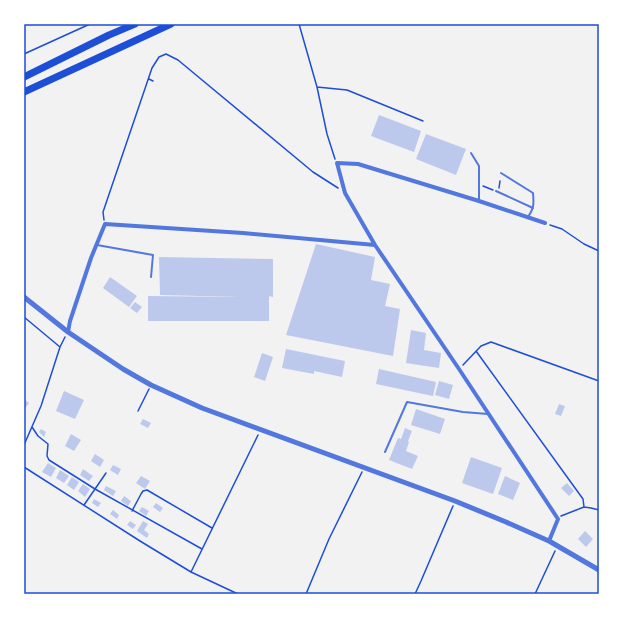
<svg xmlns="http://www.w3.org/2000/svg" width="623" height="618" viewBox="0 0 623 618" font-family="'DM Sans',sans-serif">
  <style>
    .building { fill: #bdc9ec }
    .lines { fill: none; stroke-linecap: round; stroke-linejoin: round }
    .path { stroke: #1d4ed8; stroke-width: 1.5 }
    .service { stroke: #5277de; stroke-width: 2 }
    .minor { stroke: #5277de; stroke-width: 4 }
    .tertiary { stroke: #5277de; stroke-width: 5 }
    .motorway { stroke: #1d4ed8; stroke-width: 7 }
    .neatline { fill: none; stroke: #1d4ed8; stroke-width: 1.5 }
  </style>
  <rect width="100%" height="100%" fill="#f2f2f2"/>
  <!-- building -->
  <path class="building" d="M379,115L421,131L414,152L371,136Z
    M426,134L466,149L456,175L416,159Z
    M316,244L375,257L371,280L390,284L385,306L400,309L393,356L286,335Z
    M159,257L273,259V297L269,296V321H148V296L241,297L160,295Z
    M110,277L137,296L129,307L103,288Z
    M135,302L142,307L137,313L130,308Z
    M411,330L426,333L424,350L441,353L439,368L406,363Z
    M286,349L345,361L342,377L314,371V374L282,368Z
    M262,353L273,357L265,381L254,377Z
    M379,369L436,382L433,396L376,384Z
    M439,381L453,385L449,399L435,395Z
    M64,391L84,400L75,419L56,411Z
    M24,399L29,403L24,410Z
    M559,404L565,406L561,416L555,414Z
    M416,409L445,419L440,434L411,425Z
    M143,419L151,423L148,428L140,424Z
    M405,428L412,431L408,441L409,442L406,451L418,456L412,469L389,460L398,438L401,439Z
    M41,429L46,432L44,437L39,432Z
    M71,434L81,440L74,451L65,446Z
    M95,454L104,460L100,467L91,461Z
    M471,457L502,468L493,494L462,483Z
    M48,463L56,468L51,477L42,472Z
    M113,465L121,469L118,475L110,470Z
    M83,469L93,476L89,481L80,475Z
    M60,470L69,476L64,483L56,478Z
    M141,476L150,481L145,489L136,483Z
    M505,476L520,483L513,500L498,494Z
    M72,477L79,482L74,490L67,485Z
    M567,483L574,491L569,496L561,488Z
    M83,484L90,489L85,497L78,491Z
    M106,486L116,491L113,496L104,490Z
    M124,496L131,501L128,506L121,501Z
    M94,499L101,503L98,507L92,503Z
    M156,503L163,508L160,512L153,507Z
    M142,507L149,511L146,516L139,511Z
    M113,510L119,515L117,519L110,514Z
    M130,521L136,525L133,529L127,525Z
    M143,521L148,524L144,530L149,534L147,538L137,531Z
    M585,531L593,539L586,547L578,539Z"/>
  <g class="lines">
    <!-- path -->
    <path class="path" d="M299,24L317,87L327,134L335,159
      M24,54L90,24
      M149,79L153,81
      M317,87L347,90L423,121
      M483,186L493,190
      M499,188L500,181
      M104,220L103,212L152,68L159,57L166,54L178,60L313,172L338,188
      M550,225L562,229L584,244L599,251
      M24,317L60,347
      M476,351L583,499L584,507
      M463,365L481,346L491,342L599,381
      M138,411L149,389
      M32,427L38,436L48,444L47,456L49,460L95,489L202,549
      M24,445L41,406L60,347L65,337
      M24,467L140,541L191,572L238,594
      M84,505L106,473
      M132,511L141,494L143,491L147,490L212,528
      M561,516L584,507L591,508L599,510
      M191,572L258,435
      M306,594L329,539L362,472
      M415,594L421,581L453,506
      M535,594L555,551"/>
    <!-- service -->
    <path class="service" d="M471,153L479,166V201
      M501,173L533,193C534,204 534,208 528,217
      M496,191L533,208
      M97,245L153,255L151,277
      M385,452L407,402L463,412L488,414"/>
    <!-- minor -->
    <path class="minor" d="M545,223L479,201L358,164L337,163L345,193L375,245L459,369L558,519L549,541
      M68,332L70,321L91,258L105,224L243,233L375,245"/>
    <!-- tertiary -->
    <path class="tertiary" d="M24,297L68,332L123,369L151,385L202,408L455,501L506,522L549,541L599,570"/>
    <!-- motorway -->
    <path class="motorway" d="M24,77L109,35L135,24
      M24,92L171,24"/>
  </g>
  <!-- border -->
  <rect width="623" height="618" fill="none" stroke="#ffffff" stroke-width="50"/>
  <rect x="25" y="25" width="573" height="568" class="neatline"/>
</svg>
